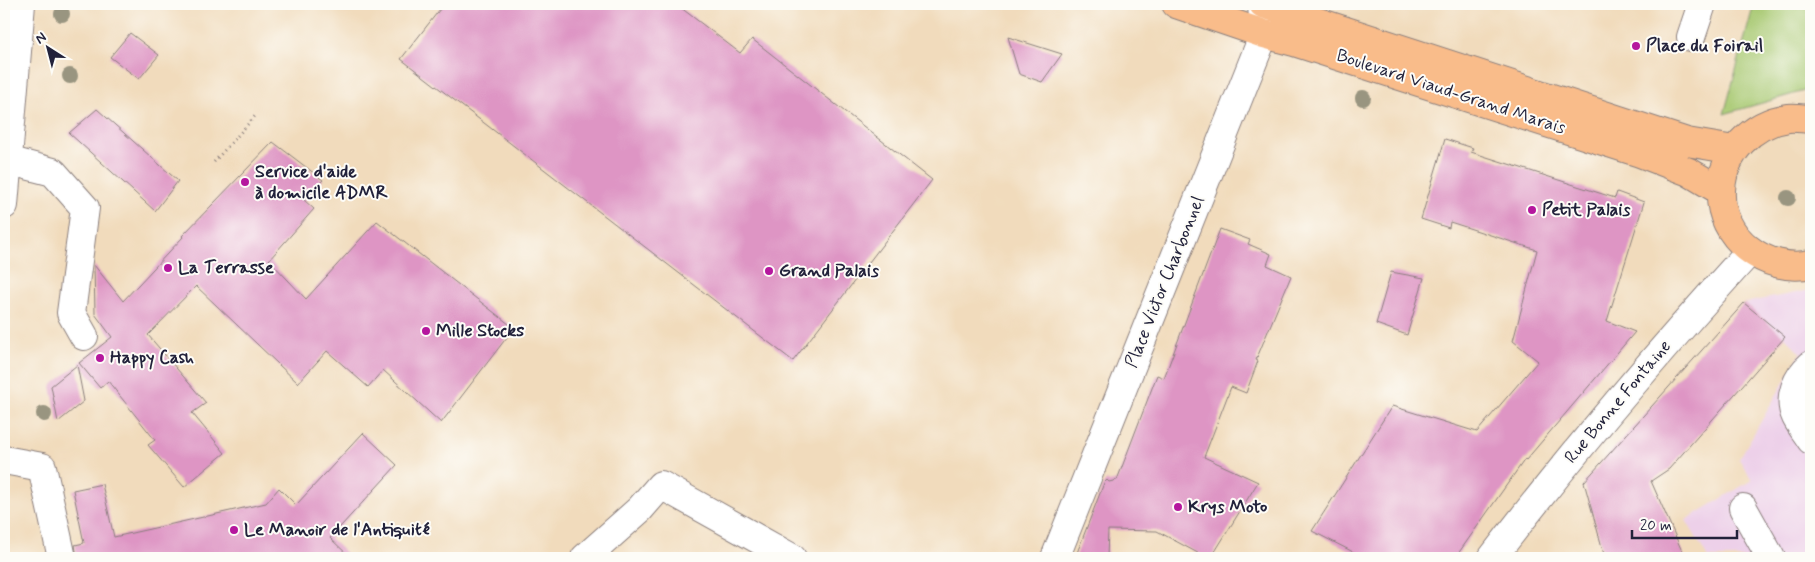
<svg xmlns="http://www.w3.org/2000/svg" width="1815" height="562" viewBox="0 0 1815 562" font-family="Mynerve,sans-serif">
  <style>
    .built { fill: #edd0e9 }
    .green { fill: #a8c972; stroke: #657656 }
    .building { fill: #de95c4 }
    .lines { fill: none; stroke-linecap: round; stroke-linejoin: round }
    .minor-casing { stroke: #8a7e7c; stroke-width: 30 }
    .major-casing { stroke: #8a7e7c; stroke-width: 30 }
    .path { stroke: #8a7e7c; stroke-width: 3; stroke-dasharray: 1 4; stroke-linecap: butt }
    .minor { stroke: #fff; stroke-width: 28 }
    .major { stroke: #f9bc8a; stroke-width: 28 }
    .tree { fill: #999580 }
    .poi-dot { fill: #b5179e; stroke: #fdfcf7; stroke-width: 2 }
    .labels { text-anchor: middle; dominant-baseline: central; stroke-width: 4; stroke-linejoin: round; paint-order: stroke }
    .poi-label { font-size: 18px; font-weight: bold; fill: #22223b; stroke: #fdfcf7; text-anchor: start }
    .street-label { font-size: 18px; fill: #22223b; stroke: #fdfcf7 }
  </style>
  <rect width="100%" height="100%" fill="#fdfcf7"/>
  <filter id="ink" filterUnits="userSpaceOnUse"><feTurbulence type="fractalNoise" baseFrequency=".02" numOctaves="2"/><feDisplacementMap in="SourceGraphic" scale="10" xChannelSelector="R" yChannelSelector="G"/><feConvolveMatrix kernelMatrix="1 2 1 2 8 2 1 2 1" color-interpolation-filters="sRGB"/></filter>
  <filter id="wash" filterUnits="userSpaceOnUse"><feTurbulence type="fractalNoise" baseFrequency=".0096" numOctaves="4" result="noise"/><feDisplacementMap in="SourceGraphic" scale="20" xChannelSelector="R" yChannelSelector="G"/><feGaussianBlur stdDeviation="1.12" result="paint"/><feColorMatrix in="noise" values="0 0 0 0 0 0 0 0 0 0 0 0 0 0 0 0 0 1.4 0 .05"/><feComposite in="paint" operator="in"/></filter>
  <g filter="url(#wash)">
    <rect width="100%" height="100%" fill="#f1dbbc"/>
    <!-- built -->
    <path class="built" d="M1811,290V558H1708L1686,520L1752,480L1739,459L1801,353L1785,337L1744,303Z"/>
    <!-- green -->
    <path class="green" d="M1754,4H1803L1811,9V89L1724,114Z"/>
    <g id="blocks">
      <!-- building -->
      <path class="building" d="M444,4H676L740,53L752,39L932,180L793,361L401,59Z
        M130,33L159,55L139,79L110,57Z
        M1008,37L1062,54L1042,82L1019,74Z
        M97,109L178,181L155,211L69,133Z
        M1445,139L1473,148L1471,152L1615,198L1617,192L1644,202L1607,321L1635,332L1526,460L1525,459L1455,558H1365L1312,531L1392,406L1477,432L1538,361L1513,341L1537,250L1450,222L1449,228L1421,219Z
        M273,142L323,180L304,200L314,209L269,260L306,299L377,221L514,328L441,423L383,370L368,387L327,351L298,383L196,286L148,335L206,403L192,413L225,453L184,487L148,445L155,440L108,381L100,388L79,363L112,337L95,314L94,265L123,301L183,237L182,236Z
        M1220,229L1250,240L1248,244L1271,254L1267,265L1291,276L1256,360L1258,361L1246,393L1231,387L1204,457L1258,482L1211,558H1207L1157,531L1108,530L1107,558H1075L1104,483L1107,480L1109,482L1117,480L1157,375L1164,378Z
        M1391,272L1424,278L1407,335L1376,324Z
        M1744,303L1785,337L1669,469L1651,481L1685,558H1605L1584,482Z
        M77,365L84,401L58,422L51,386Z
        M363,433L397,465L330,538L351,558H77L75,545L84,543L73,490L102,484L114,537L266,503L279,488L296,505Z"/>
    </g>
  </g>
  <g filter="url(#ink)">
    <use href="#blocks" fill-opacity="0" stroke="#8a7e7c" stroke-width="1"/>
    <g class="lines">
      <defs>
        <path id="minor" d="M1691,37L1702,4
          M7,160L53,172L85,208L71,313L84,336
          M4,205L21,4
          M1811,365C1797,377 1787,398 1796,417C1800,425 1806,432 1811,440
          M4,460L42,467L62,558
          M1743,508L1771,558
          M585,558L640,509L661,485L792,558
          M1055,558L1264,34L1262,4
          M1492,558C1573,452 1660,350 1750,251"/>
        <path id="major" d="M1176,4L1264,34L1294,42L1640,153L1689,172L1721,191
          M1263,4L1687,142L1734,150
          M1811,119C1804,119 1796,117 1788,118C1752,123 1723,153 1721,190C1718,238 1767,274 1811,264"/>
      </defs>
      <!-- minor casing -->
      <use href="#minor" class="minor-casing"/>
      <!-- major casing -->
      <use href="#major" class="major-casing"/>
      <!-- path -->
      <path class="path" d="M214,162L256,115"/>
      <!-- minor -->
      <use href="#minor" class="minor"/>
      <!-- major -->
      <use href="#major" class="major"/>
    </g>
    <!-- trees -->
    <g class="tree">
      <circle cx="62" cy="14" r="8"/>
      <circle cx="70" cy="76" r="8"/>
      <circle cx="1363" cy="98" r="8"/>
      <circle cx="1788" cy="198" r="8"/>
      <circle cx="44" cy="414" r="8"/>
    </g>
  </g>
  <!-- markers -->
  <g class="poi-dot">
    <circle cx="1636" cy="46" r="5"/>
    <circle cx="245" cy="182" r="5"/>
    <circle cx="1532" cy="210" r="5"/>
    <circle cx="168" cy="268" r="5"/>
    <circle cx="769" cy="271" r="5"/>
    <circle cx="426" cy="331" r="5"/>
    <circle cx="100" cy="358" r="5"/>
    <circle cx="1178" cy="507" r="5"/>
    <circle cx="234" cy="530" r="5"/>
  </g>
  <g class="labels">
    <!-- poi labels -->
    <g class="poi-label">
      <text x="1646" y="46">Place du Foirail</text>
      <text x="255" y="172">Service d'aide<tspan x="255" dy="21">à domicile ADMR</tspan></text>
      <text x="1542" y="210">Petit Palais</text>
      <text x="178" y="268">La Terrasse</text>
      <text x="779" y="271">Grand Palais</text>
      <text x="436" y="331">Mille Stocks</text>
      <text x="110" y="358">Happy Cash</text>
      <text x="1188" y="507">Krys Moto</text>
      <text x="244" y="530">Le Manoir de l'Antiquité</text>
    </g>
    <!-- street labels -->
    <g class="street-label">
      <text transform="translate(1451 92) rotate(18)">Boulevard Viaud-Grand Marais</text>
      <text transform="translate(1165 282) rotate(-68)">Place Victor Charbonnel</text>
      <text transform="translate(1618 402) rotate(-50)">Rue Bonne Fontaine</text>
    </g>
  </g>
  <!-- margin -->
  <rect width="1815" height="562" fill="none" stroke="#fdfcf7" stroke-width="20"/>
  <!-- north arrow -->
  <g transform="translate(48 48) rotate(324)" stroke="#fdfcf7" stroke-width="4" paint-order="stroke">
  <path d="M0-4L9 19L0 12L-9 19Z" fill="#22223b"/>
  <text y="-8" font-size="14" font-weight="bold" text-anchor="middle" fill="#22223b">N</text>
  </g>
  <!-- scale -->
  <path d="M1632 530v8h105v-8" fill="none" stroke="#22223b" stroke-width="2.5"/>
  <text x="1640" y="530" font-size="15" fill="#22223b" stroke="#fdfcf7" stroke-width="4" paint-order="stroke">20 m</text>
</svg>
